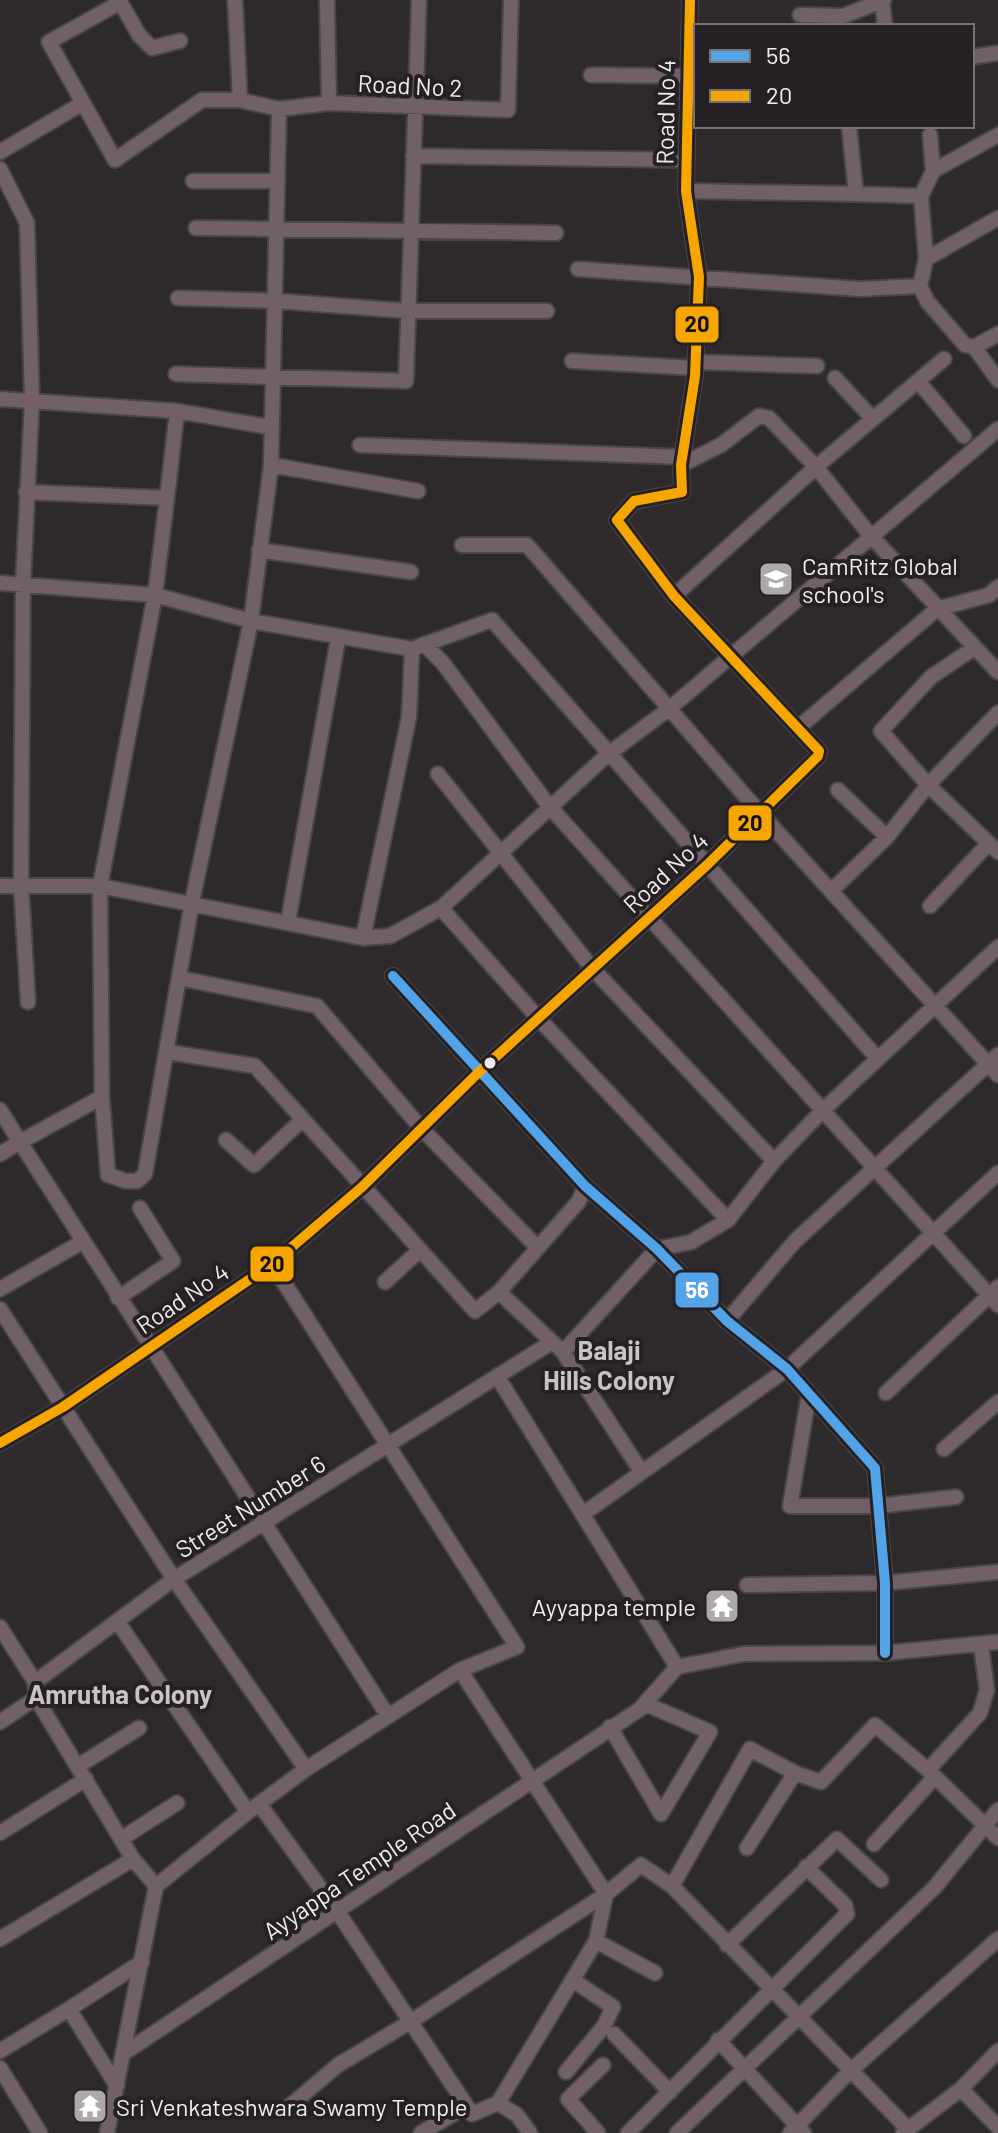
<svg xmlns="http://www.w3.org/2000/svg" width="998" height="2133" viewBox="0 0 998 2133" font-family="Barlow,sans-serif">
  <style>
    .lines { fill: none; stroke-linecap: round; stroke-linejoin: round }
    .minor-casing { stroke: #484647; stroke-width: 18 }
    .minor { stroke: #716067; stroke-width: 14 }
    .bus-1-casing { stroke: #252023; stroke-width: 16 }
    .bus-2-casing { stroke: #252023; stroke-width: 16 }
    .bus-1 { stroke: #53a3e8; stroke-width: 10 }
    .bus-2 { stroke: #f7a600; stroke-width: 10 }
    .bus-dot { fill: #f0ecef; stroke: #252023; stroke-width: 3 }
    .labels { text-anchor: middle; dominant-baseline: central; stroke-width: 8; stroke-linejoin: round; paint-order: stroke }
    .street-label { font-size: 24px; fill: #f0ecef; stroke: #252023 }
    .poi-label { font-size: 24px; fill: #f0ecef; stroke: #252023; text-anchor: start }
    .neighbourhood-label { font-size: 26px; font-weight: bold; fill: #cac2c7; stroke: #252023 }
    .line-badge { stroke: #252023; stroke-width: 3 }
    .badge-label { font-size: 22px; text-anchor: middle; font-weight: bold; fill: #fff }
    .pale-badge-label { font-size: 22px; text-anchor: middle; font-weight: bold; fill: #111 }
  </style>
  <rect width="100%" height="100%" fill="#2e2a2c"/>
  <g class="lines">
    <defs>
      <path id="minor" d="M119,0L139,35L152,48L180,41
        M235,0L240,100
        M327,0L329,103
        M882,0L885,26
        M121,2L49,42L115,160L202,100H240L279,109L329,103L508,110L511,0
        M800,15L843,16L884,0
        M972,57L998,53
        M591,75L689,76
        M849,126L856,194L921,196
        M930,135L933,171L921,196L926,259L920,286L927,301L965,345L974,347L998,380
        M0,152L83,103
        M413,156L686,160
        M0,169L27,223L32,400L23,583L21,884L28,1002
        M933,171L998,135
        M193,181H278
        M686,191L856,194
        M196,228L556,233
        M926,259L998,218
        M578,269L860,289L920,286
        M178,298L277,301L408,311H547
        M974,347L998,334
        M572,361L695,368
        M696,362L817,366
        M176,374L406,381L419,0
        M835,378L873,419
        M918,381L964,436
        M0,399L177,411
        M360,445L683,457
        M271,465L418,491
        M681,465L721,445L759,416L769,418L816,467L870,535L998,672
        M26,492L167,498L177,411L269,427
        M167,498L155,595L100,886L102,1097L108,1175L126,1181H137L145,1174L192,902L251,621L271,465L279,109
        M462,545H527L760,813L998,1075
        M259,550L411,572
        M0,583L155,595L251,621L412,649L492,620L878,1059
        M674,596L816,467L944,359
        M424,644L443,663L549,806L998,1305
        M974,648L931,677L881,731L928,785L998,852
        M798,728L937,609L989,595L998,587
        M438,774L592,968L774,1161
        M838,790L887,837
        M0,886H100L363,938L390,936L441,908L540,1020L728,1220
        M831,891L887,837L928,785L998,713
        M930,906L989,843
        M441,908L607,755L670,708L998,429
        M288,922L338,639
        M363,938L409,717L412,649
        M393,976L585,1186L657,1249L727,1321L787,1369L875,1468L885,1583V1653
        M179,978L317,1006L422,1129L537,1247
        M168,1052L255,1066L475,1311L499,1292L579,1201L585,1186
        M102,1097L20,1142L388,1716
        M0,1110L20,1142L0,1154
        M226,1140L254,1165L303,1119
        M272,1264L517,1647L460,1670L306,1769
        M385,1282L420,1250
        M0,1289L82,1242
        M499,1292L563,1352L641,1471
        M118,1298L173,1261L140,1208
        M0,1309L174,1579L306,1769L248,1812
        M727,1321L795,1241L998,1055
        M563,1352L657,1249L691,1242L728,1220L774,1161L823,1110L998,947
        M497,1376L677,1667
        M886,1393L998,1287
        M809,1394L790,1506H878L956,1497
        M0,1443L63,1407L272,1264L362,1187L478,1073L707,865L818,756L819,751L674,596L617,520L634,501L682,492L681,465L695,376L699,277L686,191L690,0
        M944,1449L998,1402
        M583,1514L787,1369L998,1173
        M747,1585L885,1583L998,1572
        M117,1621L248,1812L156,1886
        M0,1627L35,1682L36,1698L133,1859L156,1886L107,2133
        M677,1667L743,1654L885,1653L998,1642
        M460,1670L606,1894L641,1865L672,1886L908,2129
        M35,1682L174,1579L552,1342
        M0,1722L36,1698
        M610,1727L661,1814L710,1732L646,1704
        M78,1766L139,1728
        M928,1770L980,1713L987,1690L981,1645
        M260,1805L337,1911L472,2114L498,2103L517,2115L530,2133
        M0,1833L86,1779
        M121,1839L177,1803
        M874,1844L933,1779
        M747,1848L795,1773
        M672,1886L750,1749L795,1773L821,1782L875,1725L928,1770L998,1838
        M0,1939L133,1859
        M596,1941L655,1973
        M727,1945L837,1839L881,1880
        M614,2034L670,2092
        M718,2040L804,2133
        M0,2051L69,2009
        M124,2053L640,1709L677,1667
        M0,2068L40,2133
        M566,2072L604,2026L613,2007L574,1981
        M117,2086L69,2009L142,1962
        M961,2089L998,2127
        M498,2103L596,1941L606,1894
        M285,2110L338,2065L410,2022L606,1894
        M421,2133L467,2106
        M598,2133L568,2099L603,2065
        M628,2133L847,1914L845,1905L806,1867
        M677,2133L934,1888L998,1810
        M790,2133L849,2072L998,1939
        M903,2133L961,2089L998,2051"/>
    </defs>
    <!-- minor casing -->
    <use href="#minor" class="minor-casing"/>
    <!-- minor -->
    <use href="#minor" class="minor"/>
    <defs>
      <path id="bus-1" d="M393,976L585,1186L657,1249L727,1321L787,1369L875,1468L885,1583V1653"/>
      <path id="bus-2" d="M0,1443L63,1407L272,1264L362,1187L478,1073L707,865L818,756L819,751L674,596L617,520L634,501L682,492L681,465L695,376L699,277L686,191L690,0"/>
    </defs>
    <!-- bus-1 casing -->
    <use href="#bus-1" class="bus-1-casing"/>
    <!-- bus-2 casing -->
    <use href="#bus-2" class="bus-2-casing"/>
    <!-- bus-1 -->
    <use href="#bus-1" class="bus-1"/>
    <!-- bus-2 -->
    <use href="#bus-2" class="bus-2"/>
  </g>
  <!-- icons -->
  <defs>
    <symbol id="school-square" viewBox="-11 -11 22 22"><rect x="-9" y="-9" width="18" height="18" rx="4" fill="#aca8ab" stroke="#252023"/><path d="M0-5L7-2L0 1L-7-2ZM-4 1L0 2.5L4 1V4Q0 6-4 4Z" fill="#fff"/></symbol>
    <symbol id="temple-square" viewBox="-11 -11 22 22"><rect x="-9" y="-9" width="18" height="18" rx="4" fill="#aca8ab" stroke="#252023"/><path d="M0-6L5-2H3V0L6.5 2.5H4V6H1.5V3h-3V6H-4V2.5H-6.5L-3 0V-2H-5Z" fill="#fff"/></symbol>
  </defs>
  <g fill-rule="evenodd">
    <use href="#school-square" x="756" y="559" width="40" height="40"/>
    <use href="#temple-square" x="702" y="1586" width="40" height="40"/>
    <use href="#temple-square" x="70" y="2086" width="40" height="40"/>
  </g>
  <!-- markers -->
  <circle class="bus-dot" cx="490" cy="1063" r="7"/>
  <g class="labels">
    <!-- street labels -->
    <g class="street-label">
      <text transform="translate(410 85) rotate(3)">Road No 2</text>
      <text transform="translate(665 112) rotate(-89)">Road No 4</text>
      <text transform="translate(665 872) rotate(-43)">Road No 4</text>
      <text transform="translate(182 1298) rotate(-34)">Road No 4</text>
      <text transform="translate(250 1506) rotate(-32)">Street Number 6</text>
      <text transform="translate(359 1870) rotate(-34)">Ayyappa Temple Road</text>
    </g>
    <!-- poi labels -->
    <g class="poi-label">
      <text x="802" y="565">CamRitz Global<tspan x="802" dy="28">school's</tspan></text>
      <text x="696" y="1606" text-anchor="end">Ayyappa temple</text>
      <text x="116" y="2106">Sri Venkateshwara Swamy Temple</text>
    </g>
    <!-- neighbourhood labels -->
    <g class="neighbourhood-label">
      <text x="609" y="1349">Balaji<tspan x="609" dy="30">Hills Colony</tspan></text>
      <text x="120" y="1693">Amrutha Colony</text>
    </g>
  </g>
  <g class="line-badge">
    <rect x="674" y="305" width="46" height="39" rx="8" fill="#f7a600"/>
    <rect x="727" y="804" width="46" height="38" rx="8" fill="#f7a600"/>
    <rect x="249" y="1245" width="46" height="38" rx="8" fill="#f7a600"/>
    <rect x="674" y="1271" width="46" height="38" rx="8" fill="#53a3e8"/>
  </g>
  <g class="badge-label">
    <text x="697" y="1298">56</text>
  </g>
  <g class="pale-badge-label">
    <text x="697" y="332">20</text>
    <text x="750" y="831">20</text>
    <text x="272" y="1272">20</text>
  </g>
  <!-- legend -->
  <rect x="694" y="24" width="280" height="104" fill="#252023" stroke="#767275" stroke-width="2"/>
  <rect x="710" y="50" width="40" height="12" fill="#53a3e8" stroke="#767275" stroke-width="2"/>
  <text x="766" y="64" font-size="24" fill="#f0ecef">56</text>
  <rect x="710" y="90" width="40" height="12" fill="#f7a600" stroke="#767275" stroke-width="2"/>
  <text x="766" y="104" font-size="24" fill="#f0ecef">20</text>
</svg>
